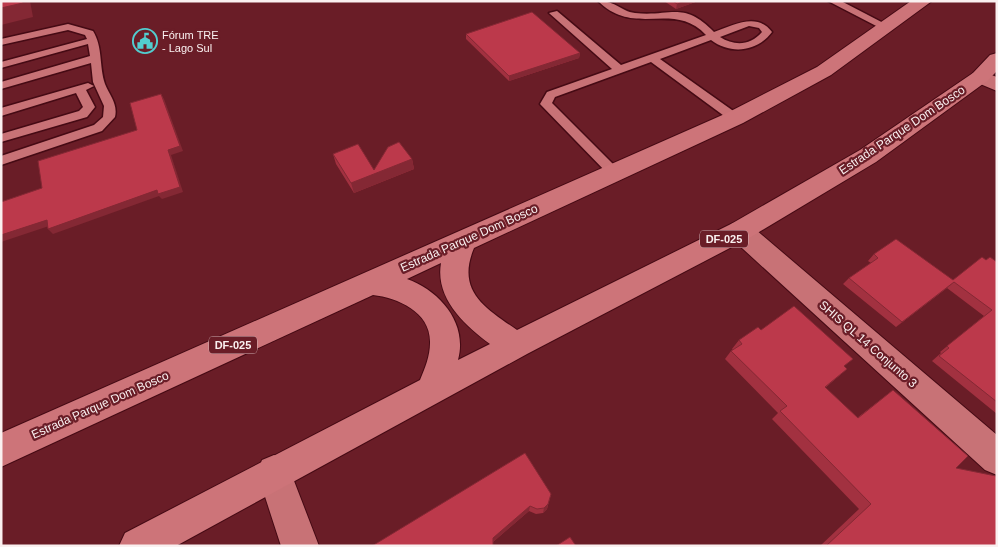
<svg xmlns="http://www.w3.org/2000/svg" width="998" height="547" viewBox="0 0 998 547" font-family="Arial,sans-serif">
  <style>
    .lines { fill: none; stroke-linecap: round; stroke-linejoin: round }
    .lane-casing { stroke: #450a14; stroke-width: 3 }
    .street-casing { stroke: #450a14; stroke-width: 2 }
    .primary-casing { stroke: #450a14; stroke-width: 2 }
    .lane { fill: #c87276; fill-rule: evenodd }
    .street { fill: #c87276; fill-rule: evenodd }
    .primary { fill: #cd7479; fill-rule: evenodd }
    .wall { fill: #a23140 }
    .shaded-wall { fill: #842834 }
    .building { fill: #bc394b; stroke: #842834 }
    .labels { text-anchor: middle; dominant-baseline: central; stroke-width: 4.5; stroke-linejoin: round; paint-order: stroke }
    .far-poi-label { font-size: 11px; fill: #faf0f0; stroke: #6a1d27; text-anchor: start }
    .shield { fill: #6a1d27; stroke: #cfb1b4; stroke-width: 1 }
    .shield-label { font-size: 11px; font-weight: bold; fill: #faf0f0 }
    .street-label { font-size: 12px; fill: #faf0f0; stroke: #6a1d27 }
  </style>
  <rect width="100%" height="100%" fill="#6a1d27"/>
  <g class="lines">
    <defs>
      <path id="lane" d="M598,1C617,1 620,11 635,13C671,17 683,0 714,32C734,25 757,12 772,32C757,52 731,55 711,40L660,59L739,115L741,118L739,121H731L651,62L555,97L552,103L621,172L614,177L609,175L540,104L547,92L612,69L549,13L557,11L621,65L706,35C673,0 635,38 598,1ZM749,26L759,28L762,32C750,46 734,46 720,37Z
        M828,1H841L893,28L884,30Z
        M68,24L93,31C103,47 99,66 105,84C110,96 118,104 115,117L102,131L1,165V156L94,125L103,117L104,106L93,82L91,63L1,89V82L90,56L88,44L1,68V62L87,39L85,35L68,30L1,45V39Z
        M88,83L94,86L86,90L95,107L87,117L1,142V134L79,111L83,107L76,93L1,116V108Z"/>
      <path id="street" d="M980,71L997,77V91L973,81L970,77L973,73Z
        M740,221L749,224L997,435V475L985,470L731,238L727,231L731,224Z
        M274,455L286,460L319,546H281L257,472L262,460Z"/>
      <path id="primary" d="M911,1H932L831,75L743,123L474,248C456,291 485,308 517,330L731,224L860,150L973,73L990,55L997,53V71L987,81L876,162L749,238L527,354L176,546H119L125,533L420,380C425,368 430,356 430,343C431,312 398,298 373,295L1,467V433L727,113L817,67ZM441,263C435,298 464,325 490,344L458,360C468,323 440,291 407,279Z"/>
    </defs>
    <!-- lane casing -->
    <use href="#lane" class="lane-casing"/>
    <!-- street casing -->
    <use href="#street" class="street-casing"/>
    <!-- primary casing -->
    <use href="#primary" class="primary-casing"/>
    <!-- lane -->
    <use href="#lane" class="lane"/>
    <!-- street -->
    <use href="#street" class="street"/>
    <!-- primary -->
    <use href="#primary" class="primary"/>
  </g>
  <!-- wall -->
  <path class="wall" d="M664,1H698L676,9Z
    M466,34L580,53L579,58L509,81L466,39Z
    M333,154L374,170L412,159L414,169L354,193L336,164Z
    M874,254L953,280L986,260L997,262V414L932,361L941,353L940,352L984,316L947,288L896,327L843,284L849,278L871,263L868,261Z
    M761,330L844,367L847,369L825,388L857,418L893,390L956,468L997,546H820L859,509L772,419L778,413L725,359L731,351L733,350L732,349L739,340Z
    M551,494L547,509L543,513L536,514L529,511L493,542V546H372Z"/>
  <!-- shaded-wall -->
  <path class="shaded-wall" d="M23,1H30L33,17L1,25V8Z
    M685,1H698L676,9L677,4Z
    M580,53L579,58L509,81V76Z
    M161,94L164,99L183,151L171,155L183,192L162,199L159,196L53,234L48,229L157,190L168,150Z
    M412,159L414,169L354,193L351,183Z
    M47,220L52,225L1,242V235Z
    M954,282L947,288L896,327L902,322Z
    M548,504L547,509L543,513L544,508Z
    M530,506L529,511L493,542V546V538Z"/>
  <!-- building -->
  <path class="building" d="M1,1H23V3L1,8Z
    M673,1H685L677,4Z
    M532,12L580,53L509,76L466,34Z
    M161,94L180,146L168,150L180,187L158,194L157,190L48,229L47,220L1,235V202L42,188L38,161L137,130L130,103Z
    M399,142L412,159L351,183L333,154L358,144L374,170L388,147Z
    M896,239L953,280L982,257L986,260L990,257L997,262V402L939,356L949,348L947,346L992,310L954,282L902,322L849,278L878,258L874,254Z
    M794,306L853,359L844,366L847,369L825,387L858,418L893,390L968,456L956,468L996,476L997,477V546H826L871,504L780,411L787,406L731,351L742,344L739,340L758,327L761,330Z
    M525,453L551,494L548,504L544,508L537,509L530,506L493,538V546H372Z
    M570,537L576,546H556Z"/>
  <!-- icons -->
  <defs>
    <symbol id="civic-ring" viewBox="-11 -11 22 22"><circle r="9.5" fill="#6a1d27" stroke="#52cdcf" stroke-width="1.5"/><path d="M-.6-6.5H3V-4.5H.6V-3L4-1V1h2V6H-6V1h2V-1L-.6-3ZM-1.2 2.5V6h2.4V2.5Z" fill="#52cdcf"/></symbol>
  </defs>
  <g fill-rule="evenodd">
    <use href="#civic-ring" x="131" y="27" width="28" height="28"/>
  </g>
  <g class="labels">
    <!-- far-poi labels -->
    <g class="far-poi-label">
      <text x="162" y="35">Fórum TRE<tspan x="162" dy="13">- Lago Sul</tspan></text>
    </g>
    <!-- shield labels -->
    <g class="shield">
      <rect x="700" y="230.5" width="48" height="17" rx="4"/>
      <rect x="209" y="336.5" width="48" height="17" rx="4"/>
    </g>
    <g class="shield-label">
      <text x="724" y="239">DF-025</text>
      <text x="233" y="345">DF-025</text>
    </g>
    <!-- street labels -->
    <g class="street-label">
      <text transform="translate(902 130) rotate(-34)">Estrada Parque Dom Bosco</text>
      <text transform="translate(469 238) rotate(-24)">Estrada Parque Dom Bosco</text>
      <text transform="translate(868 344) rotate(41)">SHIS QL 14 Conjunto 3</text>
      <text transform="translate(100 405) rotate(-24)">Estrada Parque Dom Bosco</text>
    </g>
  </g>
  <!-- border -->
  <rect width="998" height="547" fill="none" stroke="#faf0f0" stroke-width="5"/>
</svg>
